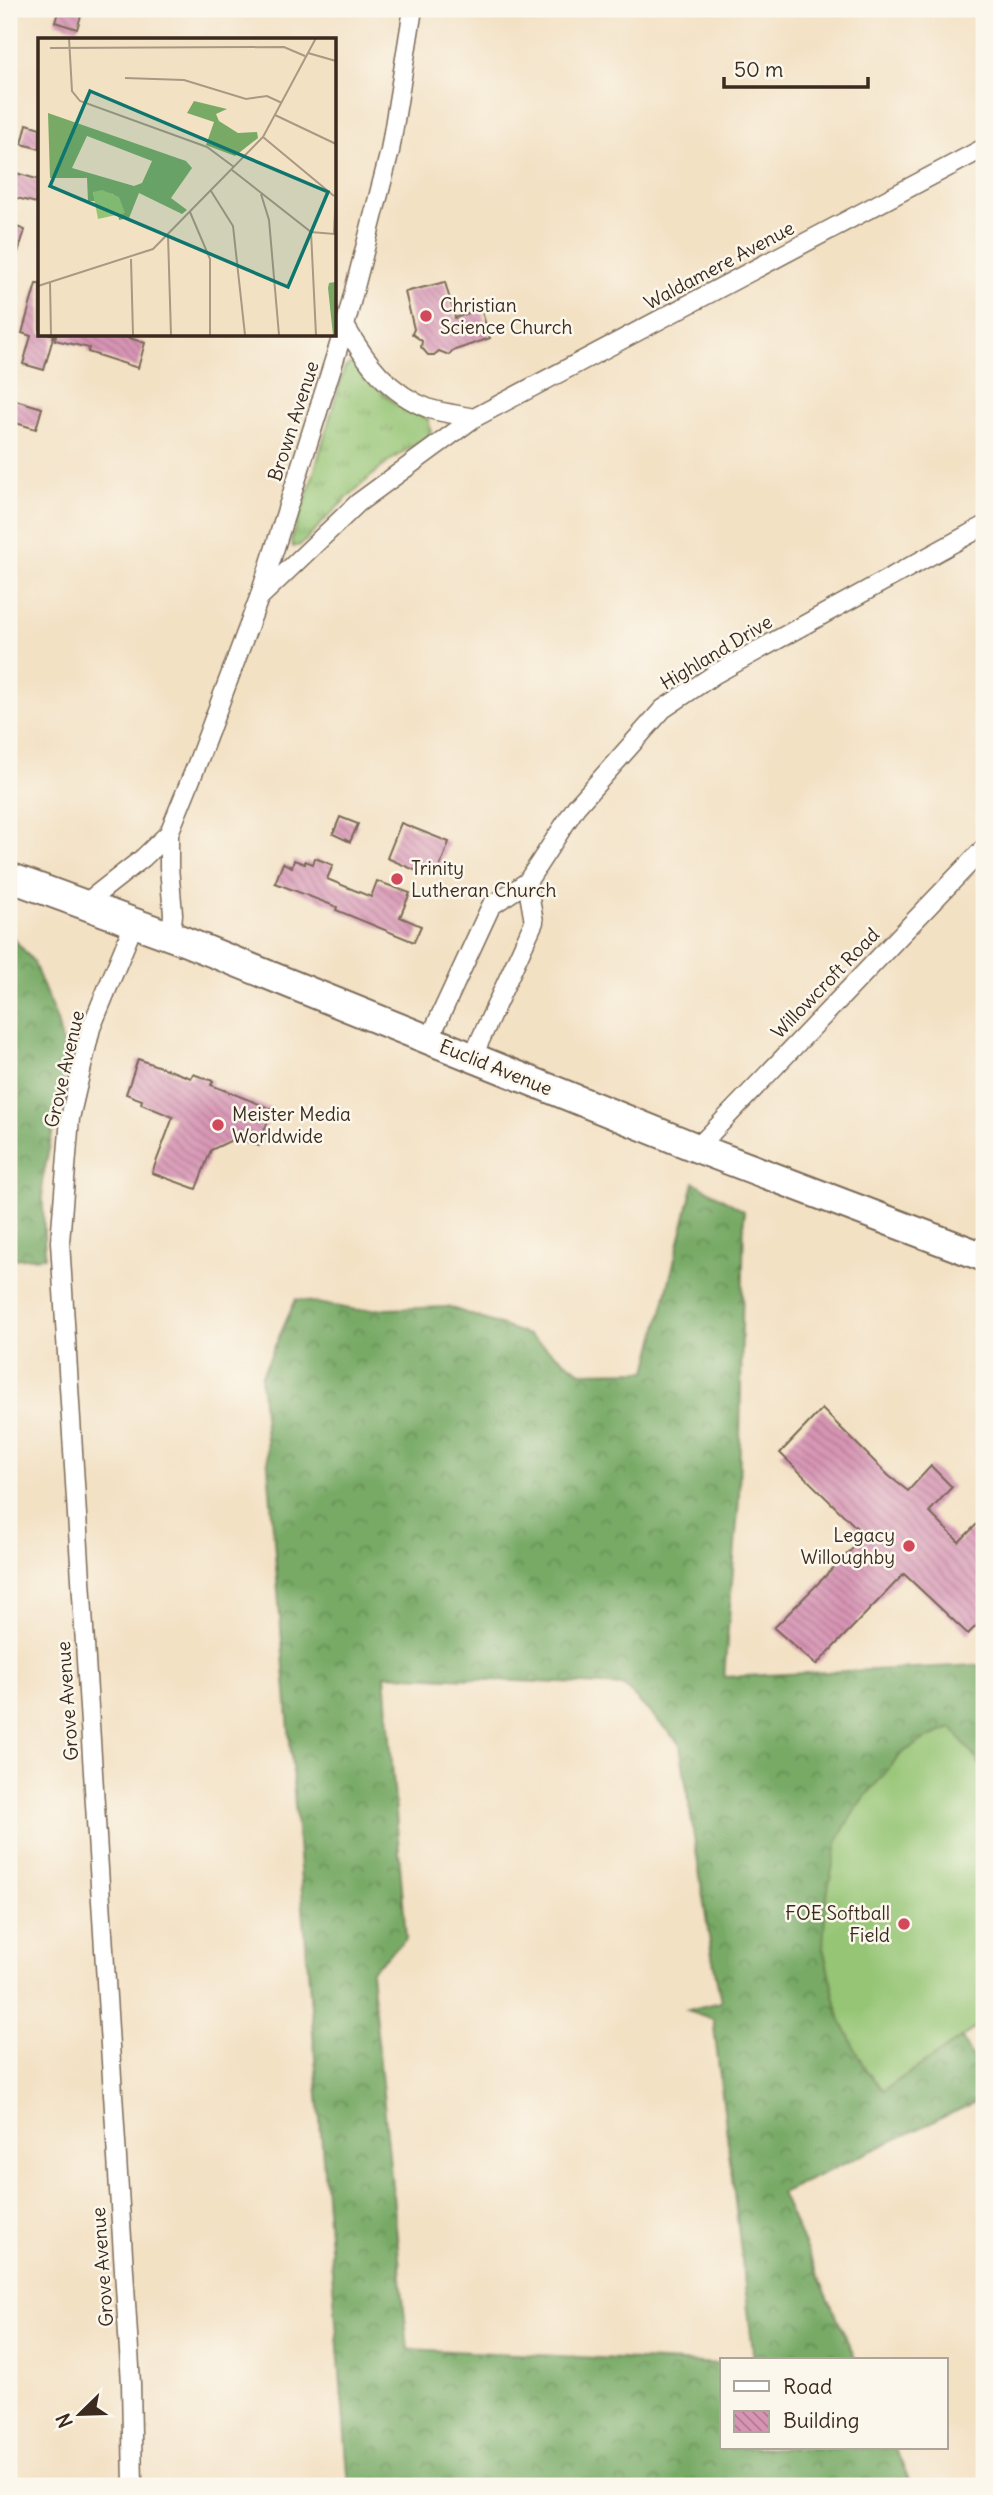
<svg xmlns="http://www.w3.org/2000/svg" width="993" height="2495" viewBox="0 0 993 2495" font-family="Delius,sans-serif">
  <style>
    .grass { fill: url(#grass-tufts); stroke: #687849; stroke-width: 2 }
    .forest { fill: url(#forest-crowns); stroke: #5a6a42; stroke-width: 2 }
    .pitch { fill: #95c574; stroke: #687849; stroke-width: 2 }
    .building { fill: url(#building-back-hatch) }
    .lines { fill: none; stroke-linecap: round; stroke-linejoin: round }
    .street-casing { stroke: #7b6a58; stroke-width: 21 }
    .primary-casing { stroke: #7b6a58; stroke-width: 32 }
    .street { stroke: #fff; stroke-width: 18 }
    .primary { stroke: #fff; stroke-width: 28 }
    .poi-dot { fill: #d1495b; stroke: #fbf7ec; stroke-width: 2.5 }
    .labels { text-anchor: middle; dominant-baseline: central; stroke-width: 5; stroke-linejoin: round; paint-order: stroke }
    .street-label { font-size: 19px; fill: #3b2a1e; stroke: #fbf7ec }
    .poi-label { font-size: 19px; fill: #3b2a1e; stroke: #fbf7ec; text-anchor: start }
    .inset-road { fill: none; stroke: #a99882; stroke-width: 2 }
    .view { fill: #0f766e; fill-opacity: 0.15; stroke: #0f766e; stroke-width: 3.5 }
    .inset-edge { fill: none; stroke: #3b2a1e; stroke-width: 3.5 }
  </style>
  <defs>
    <pattern id="grass-tufts" width="24" height="20" patternUnits="userSpaceOnUse" patternTransform="scale(1.75)"><rect width="24" height="20" fill="#95c574"/><path d="M3 7l-1-3M5 7V3M7 7l1-3M15 17l-1-3M17 17v-4M19 17l1-3" fill="none" stroke="#7ba05f"/></pattern>
    <pattern id="forest-crowns" width="20" height="18" patternUnits="userSpaceOnUse" patternTransform="scale(1.75)"><rect width="20" height="18" fill="#78aa66"/><path d="M2 6a3 3 0 1 1 6 0M12 15a3 3 0 1 1 6 0" fill="none" stroke="#648b53"/></pattern>
    <pattern id="building-back-hatch" width="6" height="6" patternUnits="userSpaceOnUse" patternTransform="scale(1.75)"><rect width="6" height="6" fill="#d794b4"/><path d="M-1 5l2 2M0 0l6 6M5-1l2 2" fill="none" stroke="#b07992"/></pattern>
  </defs>
  <rect width="100%" height="100%" fill="#fbf7ec"/>
  <filter id="ink" filterUnits="userSpaceOnUse"><feTurbulence type="fractalNoise" baseFrequency=".0143" numOctaves="2"/><feDisplacementMap in="SourceGraphic" scale="14" xChannelSelector="R" yChannelSelector="G"/><feConvolveMatrix kernelMatrix="1 2 1 2 8 2 1 2 1" color-interpolation-filters="sRGB"/></filter>
  <filter id="wash" filterUnits="userSpaceOnUse"><feTurbulence type="fractalNoise" baseFrequency=".00686" numOctaves="4" result="noise"/><feDisplacementMap in="SourceGraphic" scale="28" xChannelSelector="R" yChannelSelector="G"/><feGaussianBlur stdDeviation="1.57" result="paint"/><feColorMatrix in="noise" values="0 0 0 0 0 0 0 0 0 0 0 0 0 0 0 0 0 1.4 0 .05"/><feComposite in="paint" operator="in"/></filter>
  <g filter="url(#wash)">
    <rect width="100%" height="100%" fill="#f3e1c4"/>
    <!-- grass -->
    <path class="grass" d="M349,364H359L371,381L395,404L428,419L431,432C420,444 404,450 391,460C360,484 333,510 307,539L300,545L293,547L291,540L311,483L344,369Z"/>
    <!-- forest -->
    <path class="forest" d="M9,933L33,961L57,1021L67,1063L42,1182L45,1257L9,1259Z
      M694,1182L744,1211L739,1499L724,1677L978,1665L984,1674V1770L952,1728L927,1738L902,1753L858,1805L823,1947L839,2016L866,2071L884,2090L962,2038L984,2083V2098L781,2193L856,2360H754L713,2019L687,2010L721,2002L711,1950L680,1744L624,1686L385,1675L406,1939L371,1971L408,2349L722,2364V2448H895L912,2486H349L261,1377L296,1299L356,1310L449,1307L528,1335L581,1372L647,1371Z"/>
    <!-- pitch -->
    <path class="pitch" d="M952,1728L984,1770V2022L884,2090L866,2071L839,2016L823,1947L826,1900L838,1839L858,1805L902,1753L927,1738Z"/>
    <g id="blocks">
      <!-- building -->
      <path class="building" d="M59,9H83L77,29L55,22Z
        M27,124L40,128V149L22,144Z
        M9,171L40,180V204L9,196Z
        M9,224L25,230L12,271L9,270Z
        M445,282L455,318L481,309L490,338L452,351L449,355L439,351L434,355H428L421,347L422,341L412,334L414,329L405,292Z
        M36,284H40V334H54L44,370L23,364L31,336L22,333Z
        M56,334H117L145,343L138,368L88,352L89,348L55,340Z
        M9,398L42,408L36,429L9,421Z
        M340,817L358,824L350,842L333,834Z
        M401,823L449,842L438,872L422,865L419,872L387,858Z
        M315,858L333,865L327,879L371,897L377,881L410,893L400,917L421,926L414,942L336,910L337,907L275,883L283,863L292,867L294,860L305,864V861L313,864Z
        M138,1059L191,1078L193,1074L213,1081L211,1085L272,1109L259,1146L236,1138L211,1150L196,1189L152,1173L173,1117L141,1104L142,1100L126,1094Z
        M822,1409L889,1476L908,1491L931,1466L952,1487L929,1512L959,1542L984,1517V1618L968,1634L904,1574L816,1665L774,1628L865,1536L780,1453Z"/>
    </g>
  </g>
  <g filter="url(#ink)">
    <use href="#blocks" fill-opacity="0" stroke="#7b6a58" stroke-width="2"/>
    <g class="lines">
      <defs>
        <path id="street" d="M345,326C366,362 389,394 430,409C444,413 460,415 474,418
          M261,596L358,503L474,418L984,148
          M83,905L143,858L169,833
          M171,937L173,914L169,867V833L197,764L259,598L345,326L390,151L413,9
          M429,1040L491,906L527,882L576,807L663,709L715,674L984,526
          M472,1058L534,922L527,882
          M697,1148L984,848
          M133,2486L131,2383L60,1242L70,1118L91,1028L134,924"/>
        <path id="primary" d="M9,877L184,941L697,1148L984,1257"/>
      </defs>
      <!-- street casing -->
      <use href="#street" class="street-casing"/>
      <!-- primary casing -->
      <use href="#primary" class="primary-casing"/>
      <!-- street -->
      <use href="#street" class="street"/>
      <!-- primary -->
      <use href="#primary" class="primary"/>
    </g>
  </g>
  <!-- markers -->
  <g class="poi-dot">
    <circle cx="426" cy="316" r="7"/>
    <circle cx="397" cy="879" r="7"/>
    <circle cx="218" cy="1125" r="7"/>
    <circle cx="909" cy="1546" r="7"/>
    <circle cx="904" cy="1924" r="7"/>
  </g>
  <g class="labels">
    <!-- street labels -->
    <g class="street-label">
      <text transform="translate(719 265) rotate(-28)">Waldamere Avenue</text>
      <text transform="translate(293 421) rotate(-72)">Brown Avenue</text>
      <text transform="translate(716 652) rotate(-31)">Highland Drive</text>
      <text transform="translate(825 983) rotate(-46)">Willowcroft Road</text>
      <text transform="translate(496 1067) rotate(22)">Euclid Avenue</text>
      <text transform="translate(64 1069) rotate(-77)">Grove Avenue</text>
      <text transform="translate(67 1701) rotate(-94)">Grove Avenue</text>
      <text transform="translate(102 2267) rotate(-94)">Grove Avenue</text>
    </g>
    <!-- poi labels -->
    <g class="poi-label">
      <text x="440" y="305">Christian<tspan x="440" dy="22">Science Church</tspan></text>
      <text x="411" y="868">Trinity<tspan x="411" dy="22">Lutheran Church</tspan></text>
      <text x="232" y="1114">Meister Media<tspan x="232" dy="22">Worldwide</tspan></text>
      <text x="895" y="1535" text-anchor="end">Legacy<tspan x="895" dy="22">Willoughby</tspan></text>
      <text x="890" y="1913" text-anchor="end">FOE Softball<tspan x="890" dy="22">Field</tspan></text>
    </g>
  </g>
  <!-- overview -->
  <g transform="translate(38 38)">
    <rect width="298" height="298" fill="#f3e1c4"/>
    <path d="M156,63L189,71L178,76L181,83L200,95L219,94L220,100L197,118L168,107L176,84L149,75ZM10,75L148,123L154,130L133,160L149,172L144,176L101,155L91,180L81,182L80,176L86,175L75,156L55,154L57,163H50L49,140H12ZM49,98L114,123L104,145L96,148L34,130ZM297,244L298,297H295L290,250L291,245Z" fill="#78aa66" fill-rule="evenodd"/>
    <path d="M64,152L81,159L87,175L60,181L55,154Z" fill="#95c574"/>
    <path class="inset-road" d="M31,0L34,53L42,63L169,109L196,129M12,10L246,9L267,18M270,15L298,23M87,40L146,42L208,61L229,58L244,65M237,77L298,106M225,99L296,158M194,132L273,194L296,196L298,153M173,153L195,188L207,297M223,156L231,182L241,297M152,174L172,221V297M273,194L278,297M130,197L133,297M93,221L95,297M12,244L13,297M0,248L115,211L225,99L278,0"/>
    <path class="view" d="M52,53L290,154L250,249L12,148Z"/>
    <rect width="298" height="298" class="inset-edge"/>
  </g>
  <!-- margin -->
  <rect width="993" height="2495" fill="none" stroke="#fbf7ec" stroke-width="35"/>
  <!-- legend -->
  <rect x="720" y="2358" width="228" height="91" fill="#fbf7ec" stroke="#aea59a" stroke-width="2"/>
  <rect x="734" y="2381" width="35" height="10" fill="#ffffff" stroke="#aea59a" stroke-width="2"/>
  <text x="783" y="2394" font-size="21" fill="#3b2a1e">Road</text>
  <rect x="734" y="2411" width="35" height="21" fill="url(#building-back-hatch)" stroke="#aea59a" stroke-width="2"/>
  <text x="783" y="2428" font-size="21" fill="#3b2a1e">Building</text>
  <!-- north arrow -->
  <g transform="translate(80 2414) rotate(247)" stroke="#fbf7ec" stroke-width="5" paint-order="stroke">
  <path d="M0-5L12 26L0 18L-12 26Z" fill="#3b2a1e"/>
  <text y="-10" font-size="19" font-weight="bold" text-anchor="middle" fill="#3b2a1e">N</text>
  </g>
  <!-- scale -->
  <path d="M724 77v10h144v-10" fill="none" stroke="#3b2a1e" stroke-width="3.5"/>
  <text x="734" y="77" font-size="21" fill="#3b2a1e" stroke="#fbf7ec" stroke-width="5" paint-order="stroke">50 m</text>
</svg>
